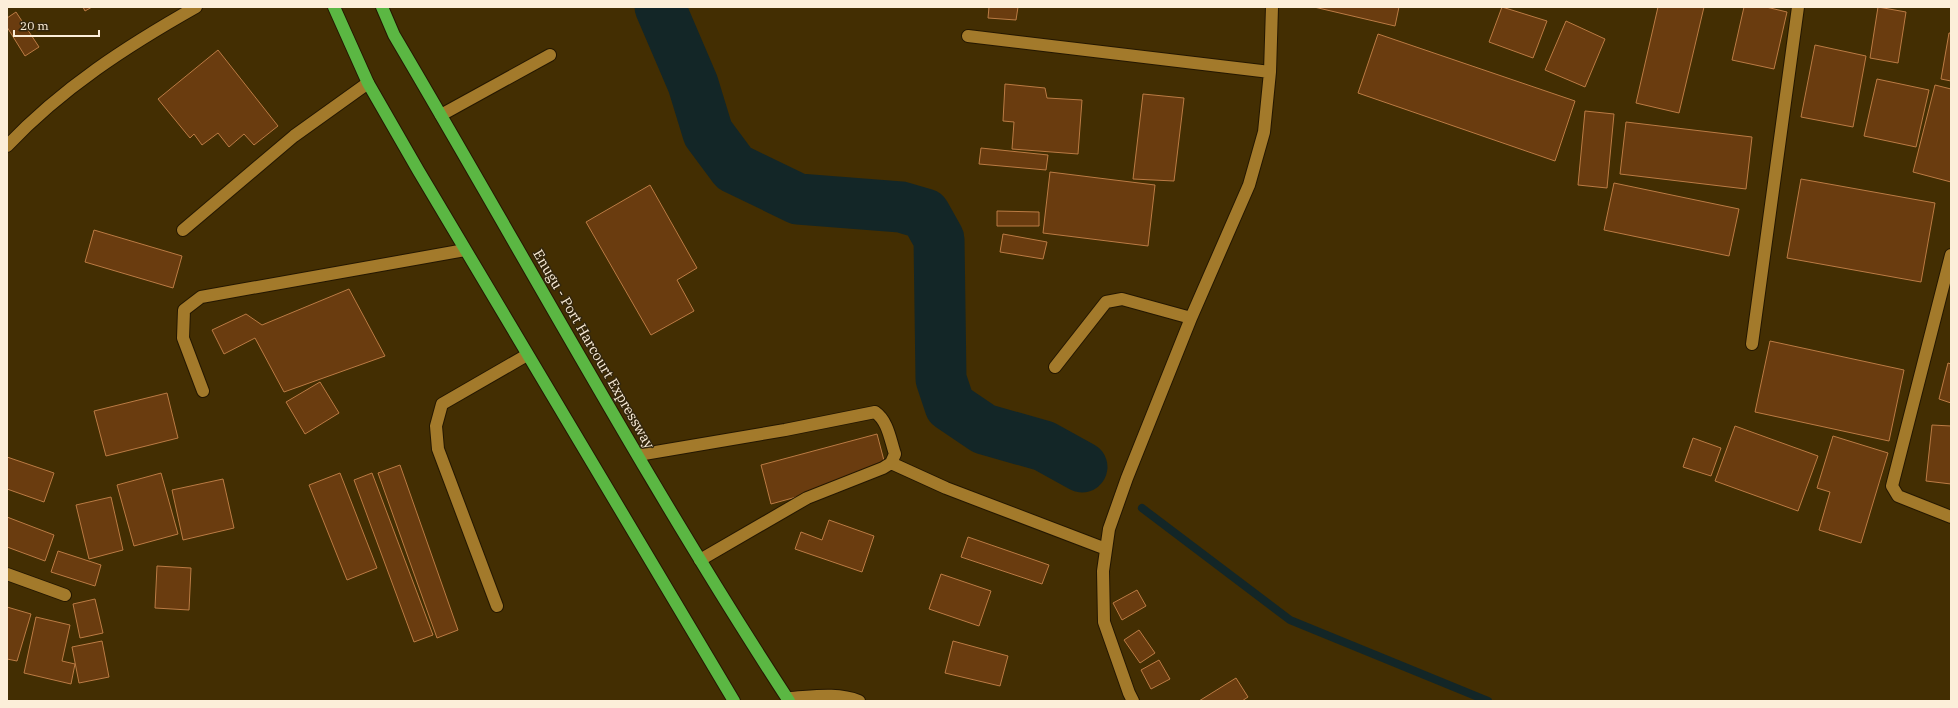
<svg xmlns="http://www.w3.org/2000/svg" width="1958" height="708" viewBox="0 0 1958 708" font-family="'IBM Plex Serif',serif">
  <style>
    .lines { fill: none; stroke-linecap: round; stroke-linejoin: round }
    .stream { stroke: #132627; stroke-width: 8 }
    .river { stroke: #132627; stroke-width: 51 }
    .building { fill: #6a3c0f; stroke: #bb7b44 }
    .minor-casing { stroke: #241701; stroke-width: 14 }
    .highway-casing { stroke: #241701; stroke-width: 14 }
    .minor { stroke: #a37a2b; stroke-width: 12 }
    .highway { stroke: #5bb743; stroke-width: 12 }
    .labels { text-anchor: middle; dominant-baseline: central; stroke-width: 3; stroke-linejoin: round; paint-order: stroke }
    .street-label { font-size: 14px; fill: #fceed9; stroke: #33260d }
  </style>
  <rect width="100%" height="100%" fill="#432e02"/>
  <g class="lines">
    <!-- stream -->
    <path class="stream" d="M1142,508L1290,620L1488,701"/>
    <!-- river -->
    <path class="river" d="M660,7L693,84L708,133L734,168L798,199L901,207L925,214L939,239L941,379L950,406L984,429L1044,446L1082,467"/>
  </g>
  <!-- building -->
  <path class="building" d="M83,7H92L85,11Z
    M989,7H1018L1016,20L988,18Z
    M1314,7H1399L1395,26Z
    M1502,7L1547,21L1533,58L1489,42Z
    M1658,7H1704L1679,113L1636,103Z
    M1744,7H1766L1787,12L1774,69L1732,60Z
    M1878,7L1906,12L1898,63L1870,58Z
    M16,12L39,47L25,56L7,27V18Z
    M1566,21L1605,39L1585,87L1545,70Z
    M1949,33H1951V81L1941,79Z
    M1378,34L1575,101L1555,161L1358,93Z
    M1815,45L1866,56L1853,127L1801,117Z
    M218,50L278,126L254,145L244,134L229,147L218,133L202,145L194,134L190,138L158,99Z
    M1877,79L1929,90L1916,147L1864,136Z
    M1005,84L1045,88L1047,98L1082,100L1078,154L1012,149L1014,122L1003,121Z
    M1935,85L1951,89V182L1913,172Z
    M1143,94L1184,98L1174,181L1133,179Z
    M1585,111L1614,114L1607,188L1578,185Z
    M1626,122L1752,137L1746,189L1620,174Z
    M981,148L1048,155L1046,170L979,164Z
    M1050,172L1155,185L1148,246L1043,233Z
    M1801,179L1935,203L1921,282L1787,258Z
    M1614,183L1739,209L1729,256L1604,230Z
    M650,185L697,268L677,280L694,311L651,335L586,222Z
    M997,211L1039,212V226H997Z
    M94,230L182,256L173,288L85,262Z
    M1003,234L1047,242L1043,259L1000,252Z
    M349,289L385,356L284,392L255,338L224,354L212,330L246,314L262,325Z
    M1770,341L1904,370L1889,441L1755,412Z
    M1948,363L1951,364V403L1939,399Z
    M320,382L339,413L305,434L286,402Z
    M167,393L178,438L106,456L94,411Z
    M1932,425L1951,426V484L1926,481Z
    M1735,426L1818,456L1798,511L1715,481Z
    M877,434L887,472L771,504L761,465Z
    M1833,436L1888,453L1861,543L1819,530L1830,492L1817,488Z
    M1693,438L1721,448L1711,476L1683,467Z
    M7,457L54,473L44,502L7,489Z
    M400,465L458,630L437,638L378,473Z
    M161,473L178,534L134,546L117,485Z
    M340,473L377,568L347,580L309,485Z
    M372,473L433,635L414,642L354,480Z
    M223,479L234,528L183,540L172,490Z
    M111,497L123,550L89,559L76,505Z
    M7,517L54,535L45,561L7,547Z
    M829,520L874,536L862,572L795,549L801,532L822,540Z
    M968,537L1049,565L1042,584L961,557Z
    M58,551L101,565L95,586L51,572Z
    M157,566L191,568L189,610L155,608Z
    M941,574L991,591L979,626L929,609Z
    M1137,590L1146,606L1122,620L1113,603Z
    M95,599L103,633L80,638L73,604Z
    M7,607L31,614L17,661L7,659Z
    M36,617L70,625L62,661L75,664L71,684L24,673Z
    M1139,630L1155,653L1140,663L1124,640Z
    M102,641L109,677L79,683L72,647Z
    M953,641L1008,656L1000,686L945,673Z
    M1159,660L1170,679L1151,689L1141,670Z
    M1236,678L1248,697L1242,701H1199Z"/>
  <g class="lines">
    <defs>
      <path id="minor" d="M968,36L1270,72
        M441,115L550,55
        M7,146C62,88 127,46 196,7
        M183,230L294,136L368,83
        M1951,255L1892,486L1898,496L1951,517
        M1752,344L1798,7
        M1055,367L1106,302L1122,299L1191,318
        M203,391L183,338L184,310L201,297L465,250
        M638,455L785,430L875,412C888,421 890,439 895,454L891,463L883,468L807,498L700,560
        M891,463L946,488L1106,549
        M7,574L65,595
        M497,606L438,449L436,426L442,404L527,355
        M788,698C811,697 836,692 859,701
        M1133,701L1129,693L1104,622L1103,571L1109,529L1127,478L1191,318L1249,185L1264,132L1270,72L1272,7"/>
      <path id="highway" d="M334,7L368,83L418,170L734,701
        M382,7L394,35C525,257 648,485 789,701"/>
    </defs>
    <!-- minor casing -->
    <use href="#minor" class="minor-casing"/>
    <!-- highway casing -->
    <use href="#highway" class="highway-casing"/>
    <!-- minor -->
    <use href="#minor" class="minor"/>
    <!-- highway -->
    <use href="#highway" class="highway"/>
  </g>
  <g class="labels">
    <!-- street labels -->
    <g class="street-label">
      <text transform="translate(594 349) rotate(60)">Enugu - Port Harcourt Expressway</text>
    </g>
  </g>
  <!-- border -->
  <rect width="1958" height="708" fill="none" stroke="#fceed9" stroke-width="16"/>
  <!-- scale -->
  <path d="M14 30v6h85v-6" fill="none" stroke="#fceed9" stroke-width="2"/>
  <text x="20" y="30" font-size="12" fill="#fceed9" stroke="#33260d" stroke-width="3" paint-order="stroke">20 m</text>
</svg>
